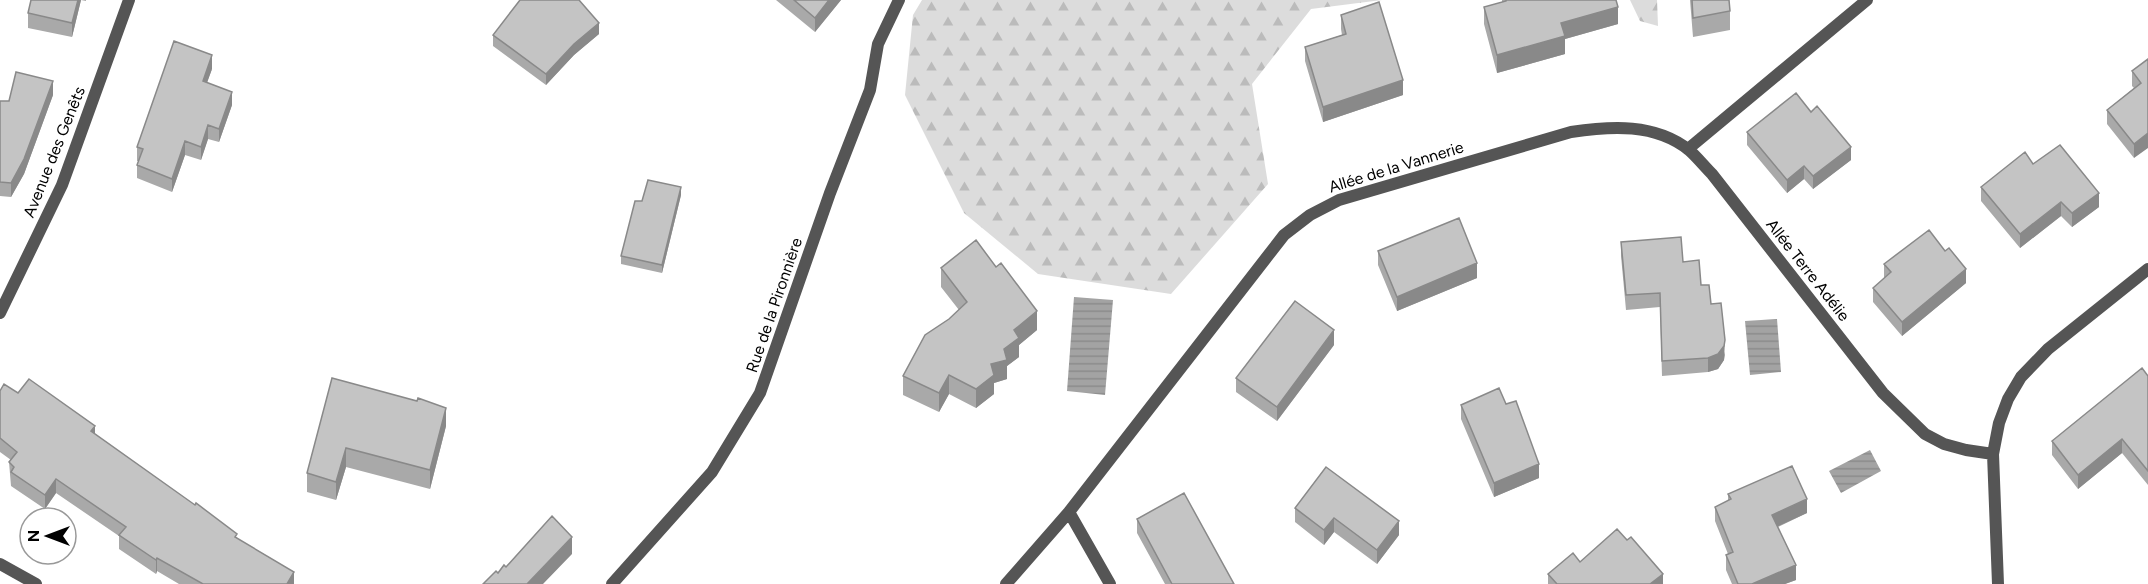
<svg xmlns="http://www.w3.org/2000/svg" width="2148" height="584" viewBox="0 0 2148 584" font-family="Figtree,sans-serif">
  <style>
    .forest { fill: url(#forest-firs) }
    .water { fill: url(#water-rules) }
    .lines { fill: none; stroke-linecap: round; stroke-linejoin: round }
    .street { stroke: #555; stroke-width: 12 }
    .wall { fill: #a9a9a9 }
    .shaded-wall { fill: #898989 }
    .building { fill: #c4c4c4; stroke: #898989; stroke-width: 1.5 }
    .labels { text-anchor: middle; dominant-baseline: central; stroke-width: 4.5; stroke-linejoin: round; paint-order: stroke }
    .street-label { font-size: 16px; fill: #000; stroke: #fff }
  </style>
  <defs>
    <pattern id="forest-firs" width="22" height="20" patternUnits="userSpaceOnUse" patternTransform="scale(1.5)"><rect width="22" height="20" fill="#dcdcdc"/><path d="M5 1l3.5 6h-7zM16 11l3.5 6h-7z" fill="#bbb"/></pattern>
    <pattern id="water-rules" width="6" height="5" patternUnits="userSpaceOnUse" patternTransform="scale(1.5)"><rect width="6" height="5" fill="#a3a3a3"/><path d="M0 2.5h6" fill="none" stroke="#8b8b8b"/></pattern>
  </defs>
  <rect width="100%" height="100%" fill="#fff"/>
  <!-- forest -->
  <path class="forest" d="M922,0H1382L1311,9L1252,84L1268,184L1171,294L1038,274L964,213L905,95L913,15Z
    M1630,0H1657L1658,26L1640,21Z"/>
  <!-- water -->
  <path class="water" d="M1074,297L1113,300L1105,395L1067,391Z
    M1777,319L1781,372L1750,375L1745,321Z
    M1870,450L1881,471L1841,493L1829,471Z"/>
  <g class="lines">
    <!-- street -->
    <path class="street" d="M1688,149L1867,0
      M0,313L62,185L129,0
      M1993,454L1999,423L2008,399L2021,377L2048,349L2148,269
      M1069,512L1284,235L1310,215L1339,200L1571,132C1611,126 1655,123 1689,150C1697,157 1704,166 1712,174L1883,393L1925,434L1944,444L1966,450L1993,454L1998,584
      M0,564L36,584
      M612,584L712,472L760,393L830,193L870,90L878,44L899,0
      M1006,584L1069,512L1110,584"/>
  </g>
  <!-- wall -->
  <path class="wall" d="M31,0H86V1L81,0L72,37L28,28V13Z
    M776,0H841L815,32Z
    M1502,0H1616L1618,24L1565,39V54L1497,73L1484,24V7L1502,2Z
    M1690,0H1729L1730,11V30L1693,37Z
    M1341,15L1403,95L1323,122L1305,61V47L1342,35L1341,29Z
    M599,34L574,55L546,85L493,46V35Z
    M2148,59L2134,158L2107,124V110L2134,88L2132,86V71Z
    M212,69L207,82L232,105L219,142L208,139L201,160L185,155L172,192L137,178V165L139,161H137V147Z
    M53,95L24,174L11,197L0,196V101H9Z
    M1811,112L1851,160L1813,189L1804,179L1787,193L1747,145V132Z
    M2033,164L2099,207L2072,227L2061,216L2020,248L1981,201V187Z
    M681,195L662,273L621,264V256L642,201Z
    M1621,242L1683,262L1701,285L1711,304L1725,355L1724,360L1718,369L1708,372L1662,376L1660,307L1626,310L1621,256Z
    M1378,251L1477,278L1397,311L1378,265Z
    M1945,251L1966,283L1902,336L1873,302V288L1884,278V264Z
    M941,268L1037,330L1019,345V357L1007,366V379L994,383V394L976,408L949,394L939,412L903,395V376L949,319L959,310L941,287Z
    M1334,345L1277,421L1236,392V378Z
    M2148,376V485L2122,453L2078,489L2052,455V441Z
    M332,378L446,426L430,489L346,467L336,500L307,492V473Z
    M0,391L18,393L95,434L237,539L294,584H179L157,571L156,574L119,549V536L56,493L45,509L11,486L9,462L11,460L0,452Z
    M1461,405L1539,478L1494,497L1461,419Z
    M1326,467L1399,535L1377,564L1334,532L1324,545L1295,522V508Z
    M1728,494L1807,513L1778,527L1796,580L1785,584H1732L1726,570V555L1728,554L1715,521V507L1728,501Z
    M1137,519L1234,584H1165L1137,533Z
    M1580,562L1663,584H1548V574Z"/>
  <!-- shaded-wall -->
  <path class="shaded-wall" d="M78,0H81L72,37V23Z
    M829,0H841L815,32V18Z
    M1618,7V24L1565,39V54L1497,73V55L1561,23Z
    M599,23V34L574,55L546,85V74L574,44Z
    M212,55V69L203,94V81Z
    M1403,80V95L1323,122V107Z
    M53,81V95L24,174L11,197V183Z
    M232,92V105L219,142V129Z
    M208,125V139L201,160V147Z
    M2148,133V148L2134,158V144Z
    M185,141V155L172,192V179Z
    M1851,147V160L1813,189V176Z
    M1804,166V179L1787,193V180Z
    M681,187V195L662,273V265Z
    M2099,193V207L2072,227V213Z
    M2061,202V216L2020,248V234Z
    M1477,263V278L1397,311V297Z
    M1966,269V283L1902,336V322Z
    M1037,311V330L1019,345V357L1007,366V379L994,383V394L976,408V389L991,364L1004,349L1014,330Z
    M1334,330V345L1277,421V407Z
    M1725,340L1724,360L1718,369L1708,372V358Z
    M949,375V394L939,412V393Z
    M446,408V426L430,489V470Z
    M95,426V439L91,431Z
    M2122,439V453L2078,489V475Z
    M346,448V467L336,500V482Z
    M1539,464V478L1494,497V483Z
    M56,479V493L45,509V495Z
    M1807,499V513L1772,529V515Z
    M1334,518V532L1324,545V530Z
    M1399,521V535L1377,564V550Z
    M572,537V554L543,584H527Z
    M157,558V571L156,574V560Z
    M1796,565V580L1785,584H1752Z
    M294,572V584H287Z
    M1663,574V584H1650Z"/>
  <!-- building -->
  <path class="building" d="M31,0H78L72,23L28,13Z
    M520,0H579L599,23L574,44L546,74L493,35Z
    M794,0H829L815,18Z
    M1506,0H1616L1618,7L1561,23L1565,36L1497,55L1484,7L1506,1Z
    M1692,0H1729L1730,11L1693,18Z
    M1379,2L1403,80L1323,107L1305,47L1346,34L1341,15Z
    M174,41L212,55L203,81L232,92L219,129L208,125L201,147L185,141L172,179L137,165L143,149L137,147Z
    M2148,59V133L2134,144L2107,110L2141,83L2132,71Z
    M16,72L53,81L24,159L11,183L0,182V101H9Z
    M1796,93L1811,112L1817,106L1851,147L1813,176L1804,166L1787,180L1747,132Z
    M2060,145L2099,193L2072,213L2061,202L2020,234L1981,187L2025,152L2033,164Z
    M648,180L681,187L662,265L621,256L635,201H642Z
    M1459,218L1477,263L1397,297L1378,251Z
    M1929,230L1945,251L1949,248L1966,269L1902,322L1873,288L1891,272L1884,264Z
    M1681,237L1683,262L1699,260L1701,285H1709L1711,304L1721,303L1725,340L1724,346L1718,354L1708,358L1662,361L1660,293L1626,295L1621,242Z
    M976,240L996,267L1001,263L1037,311L1014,330L1019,338L1004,349L1007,360L991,364L994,375L976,389L949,375L939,393L903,376L925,335L949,319L967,302L941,268Z
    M1295,301L1334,330L1277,407L1236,378Z
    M2142,368L2148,376V471L2122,439L2078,475L2052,441Z
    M332,378L417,401L418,398L446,408L430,470L346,448L336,482L307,473Z
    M29,379L95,426L91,431L195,505L196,503L237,534L235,537L294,572L287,584H203L157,558L156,560L119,535L126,527L56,479L45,495L11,472L14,467L9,462L17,452L0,438V391L4,384L18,393Z
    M1499,388L1506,404L1516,401L1539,464L1494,483L1461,405Z
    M1792,466L1807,499L1772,515L1796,565L1752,584H1738L1726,555L1733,552L1715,507L1731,499L1728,494Z
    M1326,467L1399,521L1377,550L1334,518L1324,530L1295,508Z
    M1184,493L1234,584H1172L1137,519Z
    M552,516L572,537L527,584H483L496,571L498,573L504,565L506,567Z
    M1617,529L1627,540L1631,537L1663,574L1650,584H1557L1548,574L1573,553L1580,562Z"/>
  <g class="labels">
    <!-- street labels -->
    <g class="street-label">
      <text transform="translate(54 152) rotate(-68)">Avenue des Genêts</text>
      <text transform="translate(1396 167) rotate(-17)">Allée de la Vannerie</text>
      <text transform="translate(1808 270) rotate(52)">Allée Terre Adélie</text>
      <text transform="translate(774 305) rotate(-71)">Rue de la Pironnière</text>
    </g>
  </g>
  <!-- north arrow -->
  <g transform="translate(48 536) rotate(270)"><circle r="28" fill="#ffffff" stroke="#999999" stroke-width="1.5"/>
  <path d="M0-4.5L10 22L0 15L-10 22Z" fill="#000000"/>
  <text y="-9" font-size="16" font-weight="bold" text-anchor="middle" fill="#000000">N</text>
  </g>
</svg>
